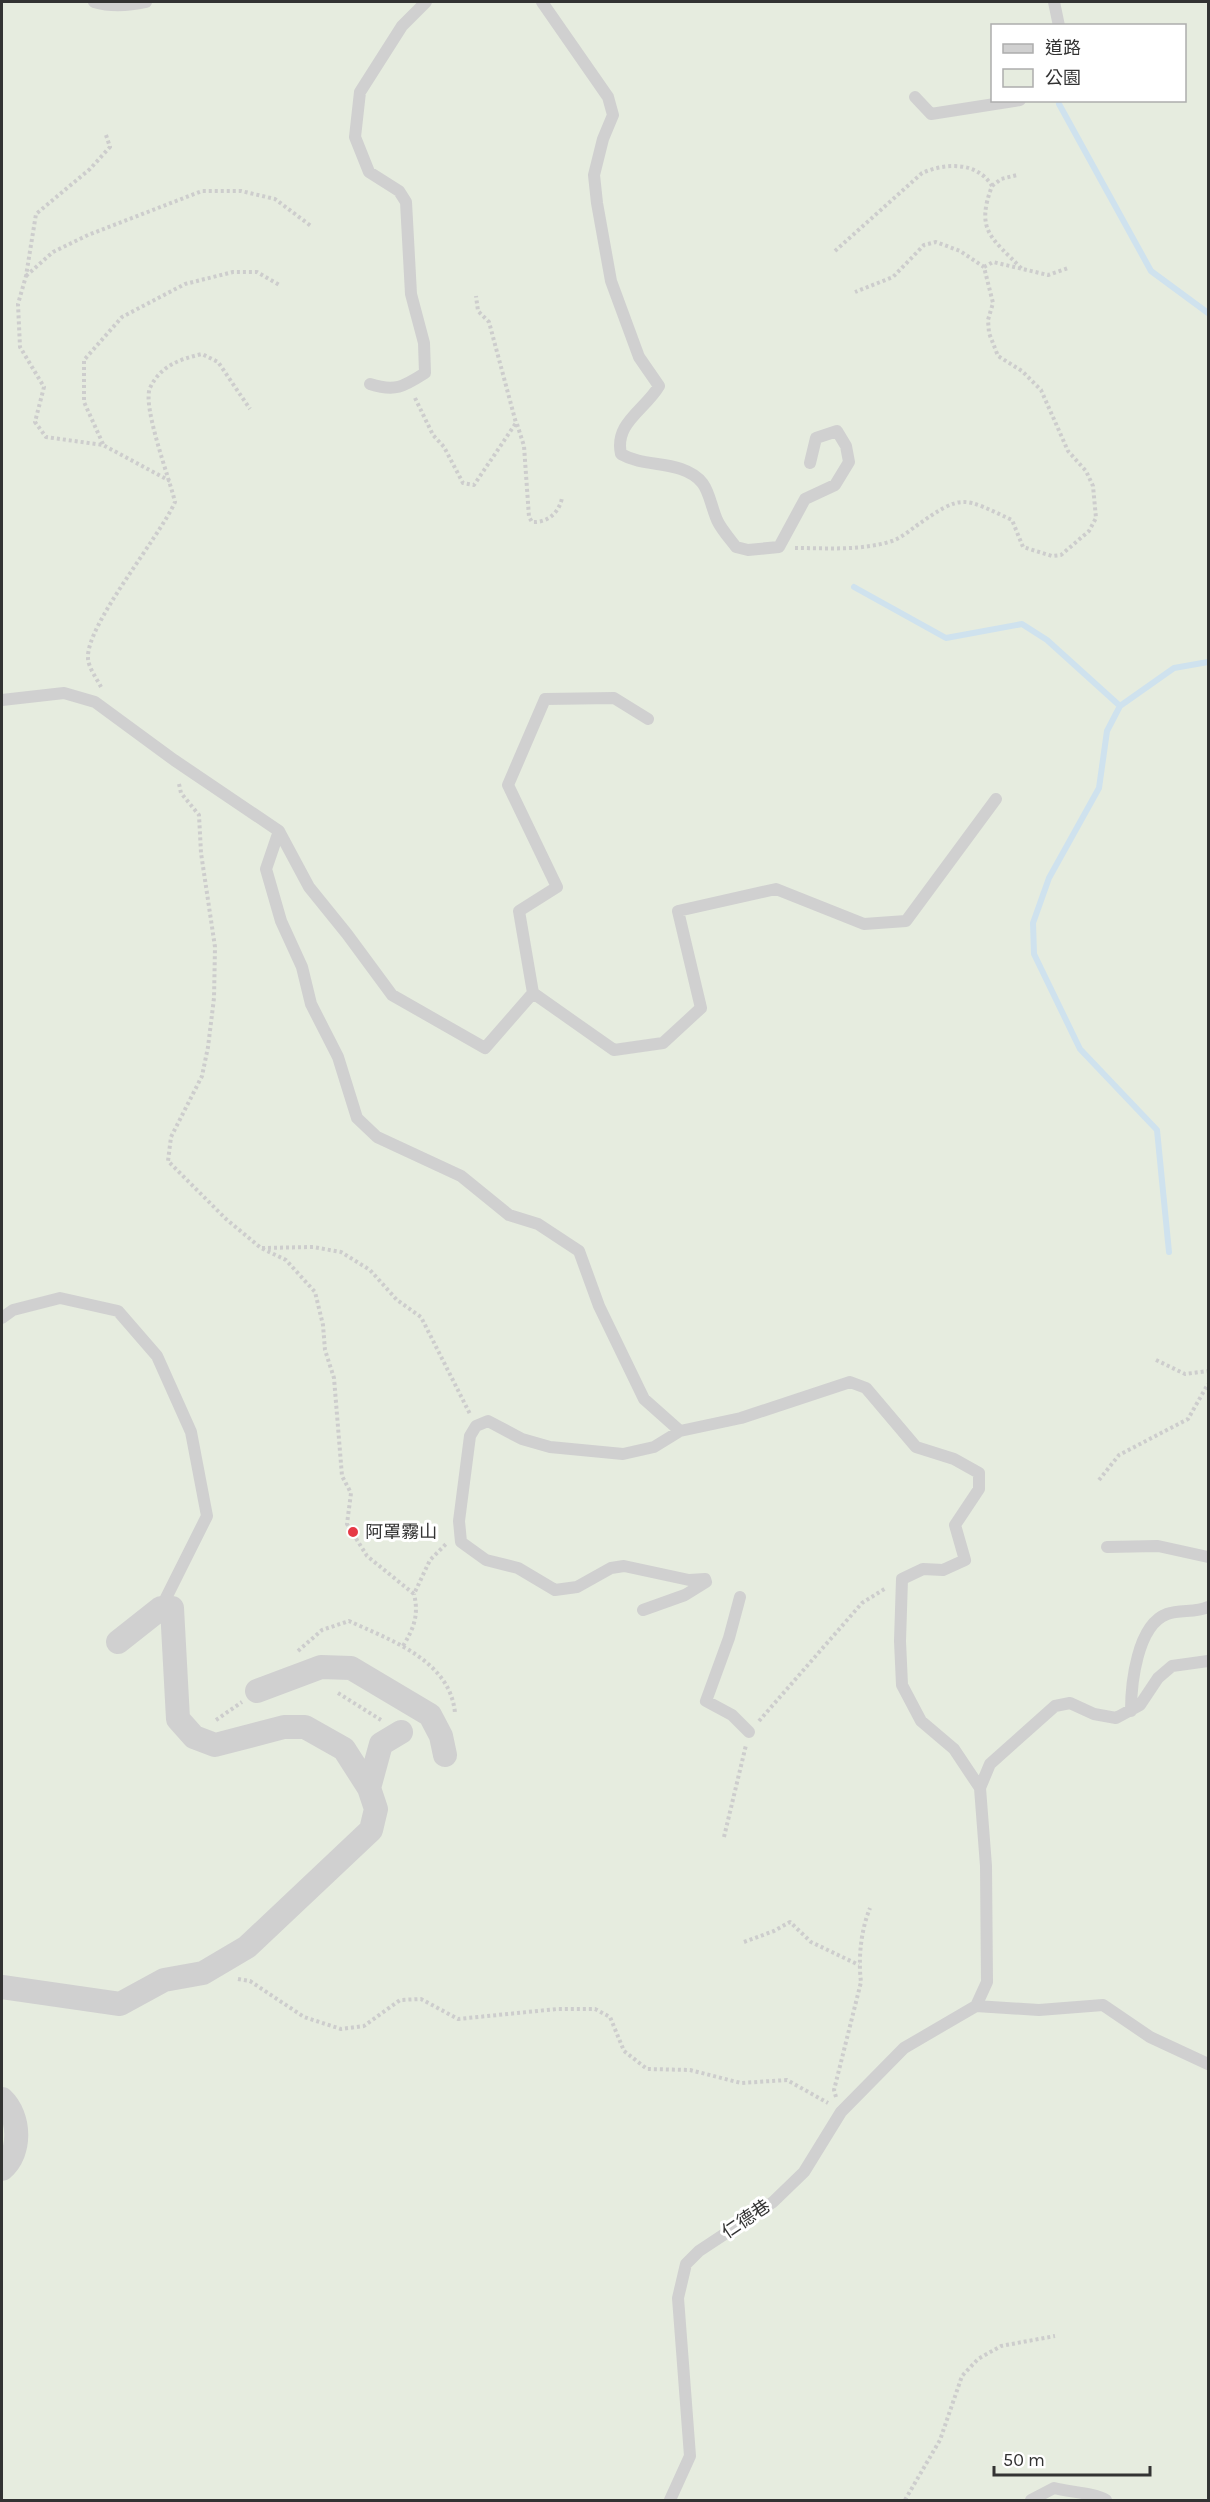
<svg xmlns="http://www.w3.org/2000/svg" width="1210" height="2502" viewBox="0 0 1210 2502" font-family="Karla,'Noto Sans TC',sans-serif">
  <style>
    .green { fill: #e6ecdf; fill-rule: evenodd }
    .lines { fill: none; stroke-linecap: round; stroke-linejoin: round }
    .stream { stroke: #cfe2ee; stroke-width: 6 }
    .path { stroke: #cdcdcd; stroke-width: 4; stroke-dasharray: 3 3; stroke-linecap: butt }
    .service { stroke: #d0d0d0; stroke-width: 12 }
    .minor { stroke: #d0d0d0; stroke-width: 24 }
    .poi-dot { fill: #e63946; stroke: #fff; stroke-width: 2 }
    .labels { text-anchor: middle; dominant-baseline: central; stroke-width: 6; stroke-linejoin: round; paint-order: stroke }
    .poi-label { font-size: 18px; fill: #333; stroke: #fff; text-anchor: start }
    .street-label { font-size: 18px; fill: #333; stroke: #fff }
  </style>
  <rect width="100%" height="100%" fill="#fff"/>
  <!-- green -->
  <path class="green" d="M2,2H1208V2500H2ZM992,26H1184V100H992Z"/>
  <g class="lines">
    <!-- stream -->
    <path class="stream" d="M1059,104L1151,271L1208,313
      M854,587L946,638L1022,624L1047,640L1120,706
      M1169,1252L1157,1130L1080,1049L1034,954L1033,923L1049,878L1099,788L1107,731L1120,706L1174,668L1208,662"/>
    <!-- path -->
    <path class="path" d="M106,135L110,147L90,169L36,214L26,276L18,304L20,347L44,387L35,422L46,437L103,445L170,481
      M992,186L1001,179L1017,175
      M835,251L922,173C945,163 977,161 992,186C975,231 992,238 1022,269
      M984,267L993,262L1048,275L1068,268
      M26,276L53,252L88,235L202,191H241L275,199L311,226
      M415,398L433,435L444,447L463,483L474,485L516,423L489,322L478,311L476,296
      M517,424L524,446L529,517L532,522C547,523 559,513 562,498
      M103,444L84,402V360L122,317L185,284L233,272H257L281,286
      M795,548C827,548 861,551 892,541C901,538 909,531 916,526C963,493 962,497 1012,520L1023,547L1052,556L1061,555L1089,531L1096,518L1093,486L1086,471L1068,451L1041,390L1022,371L998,356L989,333L988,320L993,303L984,267L960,251L936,242L924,245L893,277L855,292
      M101,687C97,679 88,667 88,658C86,625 159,538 175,502C170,480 142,406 150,388C160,366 180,359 202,354L218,362L250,409
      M179,784L181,793L199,815L201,853L215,947L214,998L208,1047L202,1076L171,1137L168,1161L226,1219L261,1248L286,1260L315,1292L323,1325L325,1350L334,1378L342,1476L351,1493L347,1524L367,1556L414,1594L430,1560L447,1543
      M262,1248L313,1247L341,1252L370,1270L397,1300L421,1317L470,1414
      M1156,1360L1185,1374L1208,1371
      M1099,1480L1119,1455L1188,1419L1208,1384
      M403,1646C414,1628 419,1615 414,1594
      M298,1651L322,1630L349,1621C390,1640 450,1660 455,1713
      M338,1693L381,1720
      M216,1720L242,1702
      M759,1721L862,1603L886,1588
      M724,1837L746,1745
      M744,1942L774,1931L790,1922L811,1942L859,1965
      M238,1979L250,1981L304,2017L341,2029L364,2026L400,2000L421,1999L458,2019L557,2009H595L610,2017L624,2051L647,2069L690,2070L741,2083L787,2080L828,2103
      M836,2097L834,2090L861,1982C858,1958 861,1930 870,1908
      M905,2500L940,2440L962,2376L978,2359L1001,2346L1055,2336"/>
    <!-- service -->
    <path class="service" d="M94,2C111,7 128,6 146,2
      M542,2L608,97L613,115L603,139L594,175L597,203L611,281L639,357L659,386C645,410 614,423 621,454C640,465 661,462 681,469C710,479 707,496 717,520C721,529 730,539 736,547L748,550L779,547L805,499L835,485L849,462L846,446L837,431L816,438L810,463
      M1054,2L1059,26
      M915,97L931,114L1020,100
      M370,384C395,392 403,387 425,373L424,343L411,294L406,202L399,191L369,172L355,137L360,92L402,26L426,2
      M2,700L64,693L95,702L174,760L279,831L309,887L347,934L392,995L485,1048L533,993L519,911L557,887L508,785L545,699L614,698L648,719
      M279,831L266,869L281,921L302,967L311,1004L338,1057L357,1118L377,1137L461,1176L509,1215L538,1224L579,1251L599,1306L644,1399L680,1431L741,1418L850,1382L866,1388L916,1447L954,1459L979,1473V1489L955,1525L965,1560L943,1570L923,1569L902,1579L900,1641L902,1685L921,1721L954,1749L980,1788L986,1866L987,1982L976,2006
      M533,993L614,1050L663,1043L701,1008L678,911L776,889L864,924L906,921L996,799
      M2,1318L13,1310L60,1298L118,1311L157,1356L191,1432L207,1516L161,1608
      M1107,1547L1158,1546L1208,1557
      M740,1597L729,1638L706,1701L732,1715L749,1732
      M643,1610L685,1595L706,1582L705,1579L689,1580L624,1566L611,1568L577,1587L555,1590L518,1568L486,1560L461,1542L459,1521L470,1436L476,1426L488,1421L522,1439L550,1447L623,1454L654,1447L680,1431
      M1131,1711C1131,1684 1137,1625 1167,1614C1180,1609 1195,1613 1208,1607
      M980,1788L990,1764L1055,1706L1070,1703L1094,1714L1116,1718L1140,1705L1158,1678L1172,1666L1208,1661
      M976,2006L1039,2010L1103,2005L1150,2037L1208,2064
      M670,2500L690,2456L678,2298L686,2264L699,2251L773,2202L804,2172L841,2112L904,2048L976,2006
      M1031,2500L1054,2488C1069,2492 1095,2493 1106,2500"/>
    <!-- minor -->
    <path class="minor" d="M257,1691L321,1667L351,1668L430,1715L441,1736L445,1755
      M369,1788L381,1744L401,1732
      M2,1987L120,2004L164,1980L203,1973L247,1947L371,1830L376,1809L369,1788L344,1749L305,1727H284L215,1745L194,1737L178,1719L172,1608H161L118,1642
      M2,2099C20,2116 22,2152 2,2169"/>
  </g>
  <!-- markers -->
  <circle class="poi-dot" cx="353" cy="1532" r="6"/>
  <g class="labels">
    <!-- poi labels -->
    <g class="poi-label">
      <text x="365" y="1532">阿罩霧山</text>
    </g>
    <!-- street labels -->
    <g class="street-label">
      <text transform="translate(746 2219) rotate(-34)">仁德巷</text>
    </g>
  </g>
  <!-- border -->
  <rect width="1210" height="2502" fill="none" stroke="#333333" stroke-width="6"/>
  <!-- legend -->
  <rect x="991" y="24" width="195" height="78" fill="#ffffff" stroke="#adadad" stroke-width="1.5"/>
  <rect x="1003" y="44" width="30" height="9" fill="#d0d0d0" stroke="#adadad" stroke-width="1.5"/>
  <text x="1045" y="54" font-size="18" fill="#333333">道路</text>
  <rect x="1003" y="69" width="30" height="18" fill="#e6ecdf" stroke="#adadad" stroke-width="1.5"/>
  <text x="1045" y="84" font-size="18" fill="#333333">公園</text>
  <!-- scale -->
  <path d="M994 2466v9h156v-9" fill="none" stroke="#333333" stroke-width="3"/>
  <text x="1003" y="2466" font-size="18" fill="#333333" stroke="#ffffff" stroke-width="4.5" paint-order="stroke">50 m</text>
</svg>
